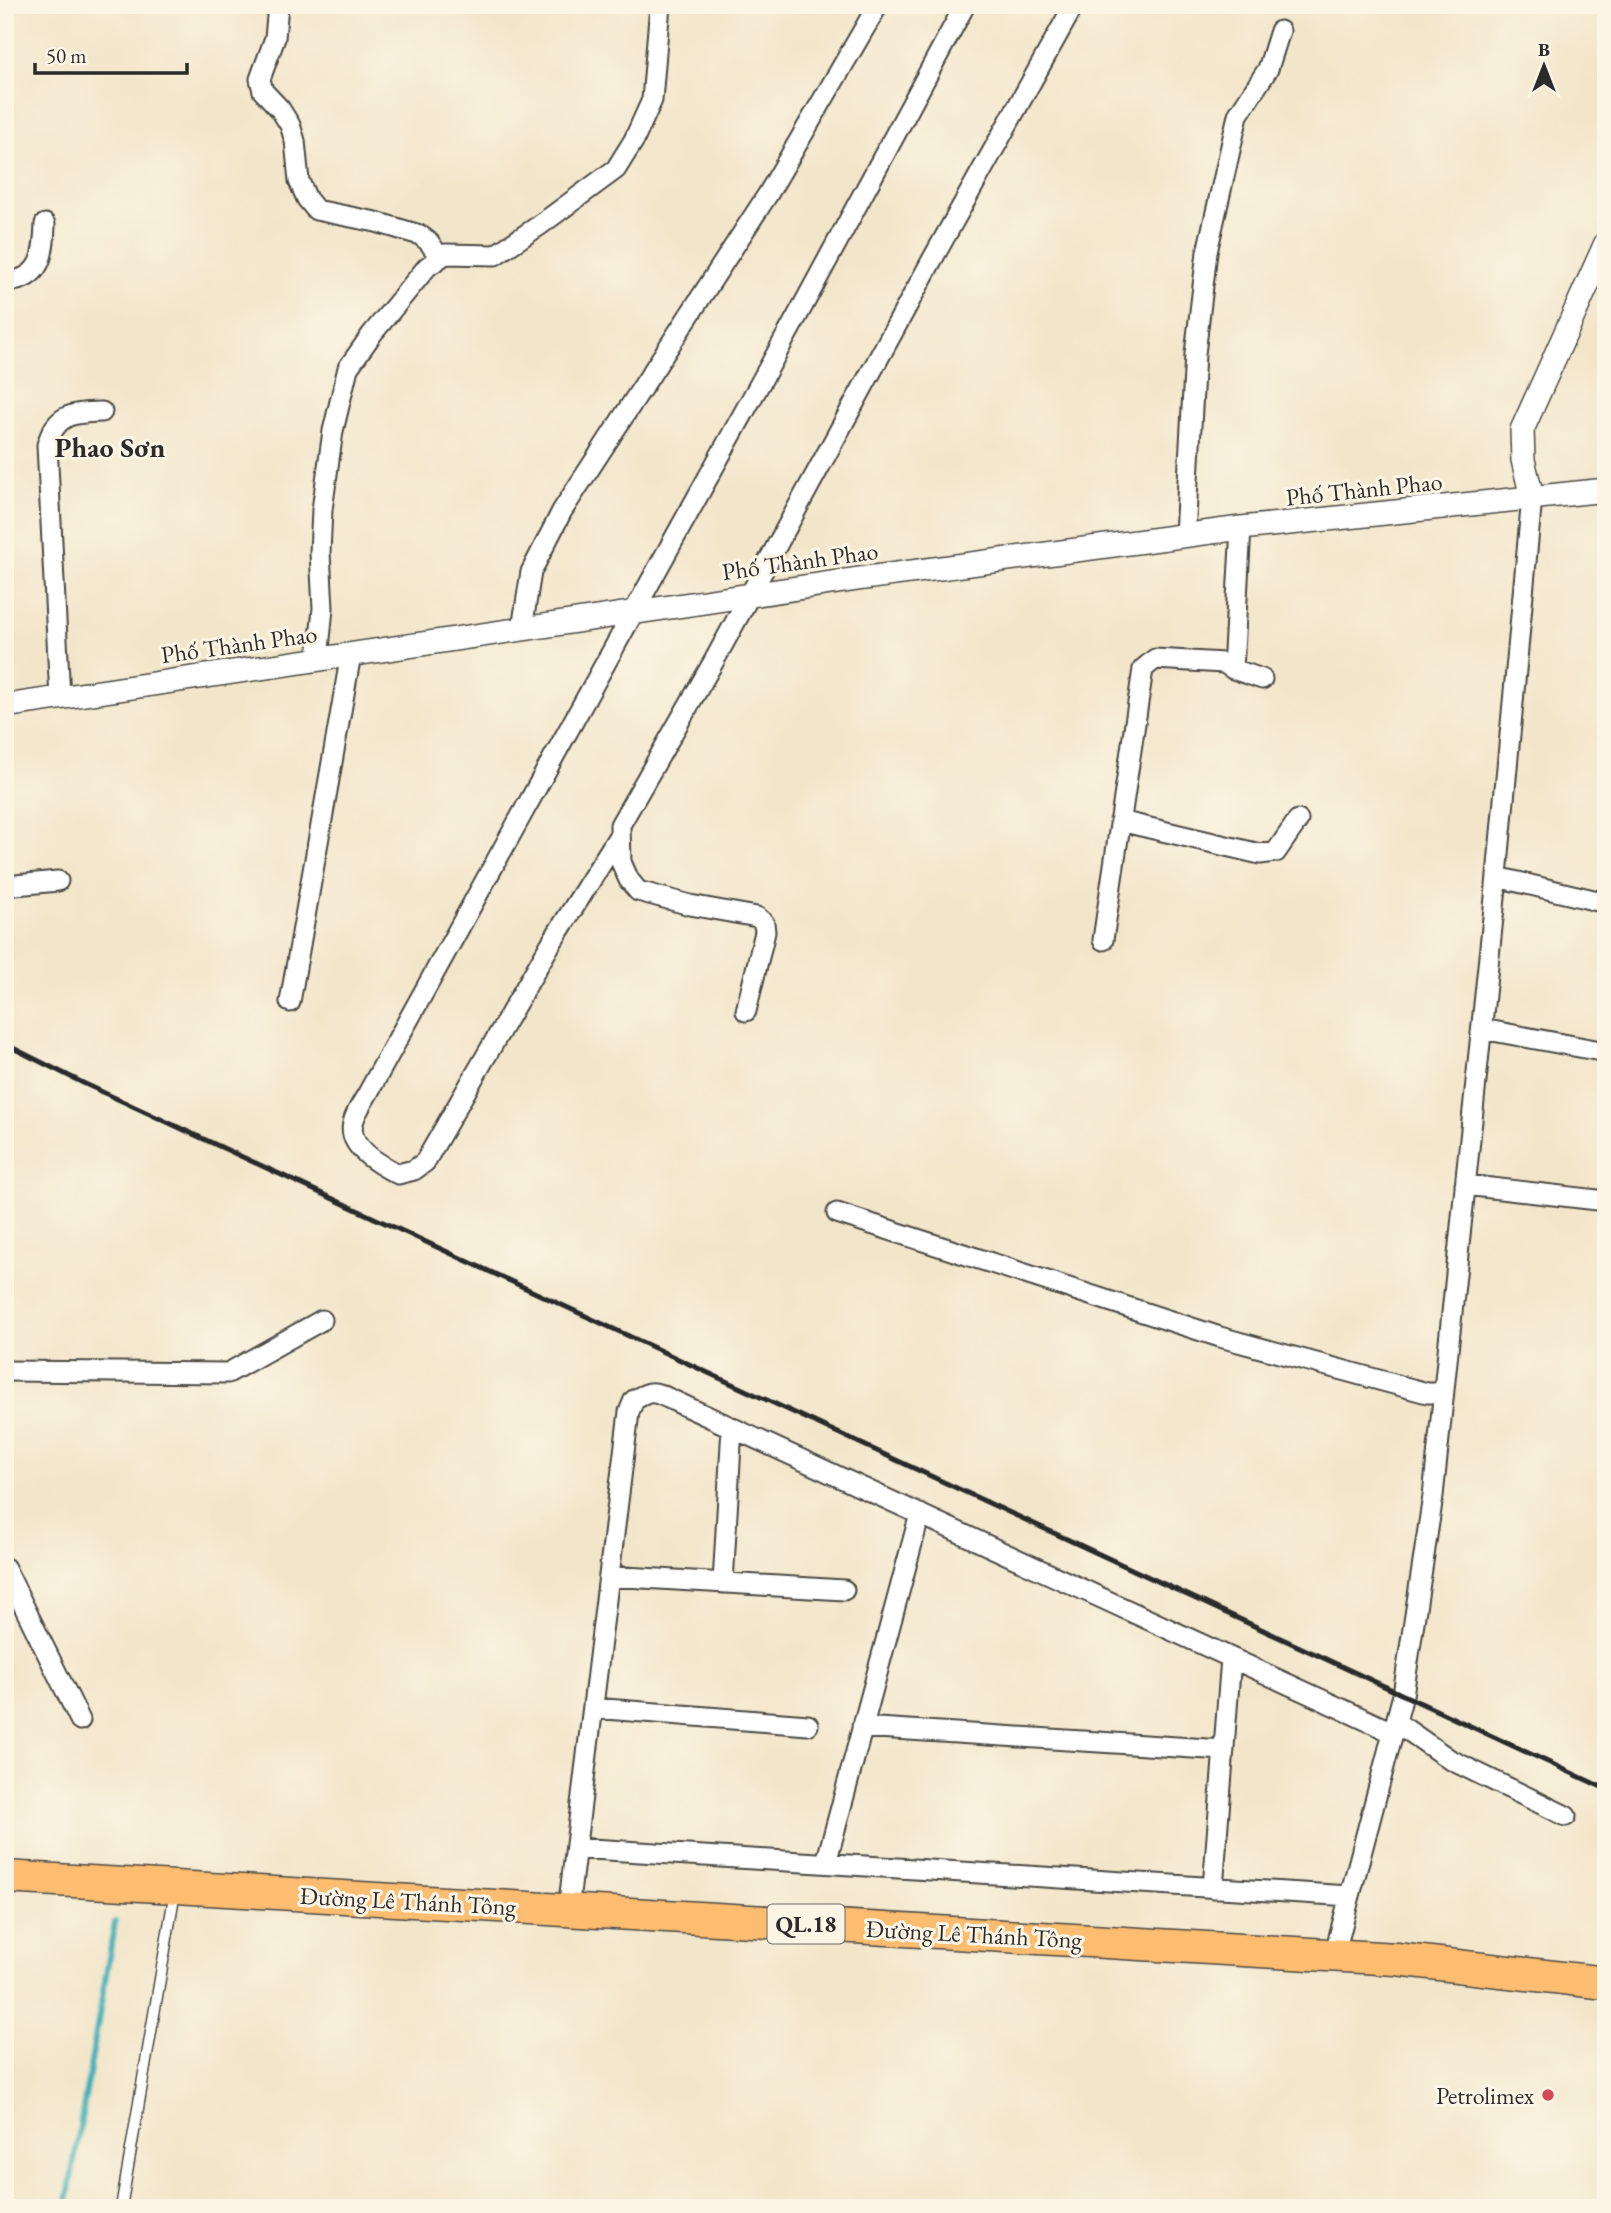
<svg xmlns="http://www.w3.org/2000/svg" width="1611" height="2213" viewBox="0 0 1611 2213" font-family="'EB Garamond',serif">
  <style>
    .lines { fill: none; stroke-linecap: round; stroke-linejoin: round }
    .stream { stroke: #3daeb8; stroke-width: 6 }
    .service-casing { stroke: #494743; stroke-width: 13 }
    .minor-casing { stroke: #494743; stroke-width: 23 }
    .tertiary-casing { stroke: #494743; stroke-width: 26 }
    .trunk-casing { stroke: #494743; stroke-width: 35 }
    .service { stroke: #fff; stroke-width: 10 }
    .minor { stroke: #fff; stroke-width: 19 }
    .tertiary { stroke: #fff; stroke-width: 23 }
    .trunk { stroke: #fcbd6f; stroke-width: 32 }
    .rail { stroke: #2b2b2b; stroke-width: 5 }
    .poi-dot { fill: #d1495b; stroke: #fcf5e5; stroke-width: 2.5 }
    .labels { text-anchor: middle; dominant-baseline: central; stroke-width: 6; stroke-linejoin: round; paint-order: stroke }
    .shield { fill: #fcf5e5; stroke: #6a6863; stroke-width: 2 }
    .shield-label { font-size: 23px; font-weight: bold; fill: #2b2b2b }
    .street-label { font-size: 24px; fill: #2b2b2b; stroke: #fcf5e5 }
    .poi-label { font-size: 24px; fill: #2b2b2b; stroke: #fcf5e5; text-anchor: end }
    .quarter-label { font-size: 28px; font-weight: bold; fill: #2b2b2b; stroke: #fcf5e5 }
  </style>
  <rect width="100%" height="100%" fill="#fcf5e5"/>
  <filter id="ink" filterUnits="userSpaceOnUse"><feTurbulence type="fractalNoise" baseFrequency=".0143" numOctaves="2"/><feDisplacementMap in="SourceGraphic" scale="14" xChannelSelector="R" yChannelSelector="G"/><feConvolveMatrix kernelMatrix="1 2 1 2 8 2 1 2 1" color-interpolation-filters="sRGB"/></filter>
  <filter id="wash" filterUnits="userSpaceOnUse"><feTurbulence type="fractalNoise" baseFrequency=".00686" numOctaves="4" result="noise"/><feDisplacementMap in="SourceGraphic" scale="28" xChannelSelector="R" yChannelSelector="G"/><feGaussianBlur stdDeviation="1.57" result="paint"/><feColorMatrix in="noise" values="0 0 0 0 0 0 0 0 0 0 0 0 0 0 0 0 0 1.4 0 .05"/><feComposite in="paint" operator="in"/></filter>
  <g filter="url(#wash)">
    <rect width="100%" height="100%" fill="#f2e6ca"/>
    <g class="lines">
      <!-- stream -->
      <path class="stream" d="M66,2208L115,1922"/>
    </g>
  </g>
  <g filter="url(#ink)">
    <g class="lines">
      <defs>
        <path id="service" d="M121,2208L175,1891"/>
        <path id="minor" d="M278,5L275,38L260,79L263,91L280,109L290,125L295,141L299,181L307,199L316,210L376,222L420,235L429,242L440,258
          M5,282C42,280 44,254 45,224
          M1185,535L1195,354L1207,252L1238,115L1268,69L1280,31
          M522,629L531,572L562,511L768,194L878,5
          M318,659L323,608L320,553L322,510L333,431L348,368L372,334L427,267L445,254L495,255L540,225L616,169L634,140L652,100L660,5
          M1233,669L1241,528
          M60,698L47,445C56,413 73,413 102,412
          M1120,821L1260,854L1276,852L1298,820
          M620,834L550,945L425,1162L414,1170L398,1174C380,1165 347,1147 353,1123C355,1113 363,1102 368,1093L800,311L965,5
          M1497,877L1606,903
          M5,886L58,881
          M1103,940L1143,669L1155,659L1224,663L1233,669L1262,679
          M290,1002L351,654
          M746,1011L765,932L764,923L757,917L690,905L638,891L629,880L621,862L620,825L714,661L932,260L1074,5
          M1482,1029L1606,1052
          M1465,1185L1606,1201
          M837,1213L1220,1337L1427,1393H1443
          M5,1371L228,1373L322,1320
          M5,1568L80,1720
          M609,1576L844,1590
          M723,1583L732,1427
          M593,1708L808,1725
          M1396,1722L1449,1759L1566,1816
          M862,1727L1224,1750
          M576,1848L1350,1896
          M826,1863L920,1514
          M1213,1888L1231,1658
          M568,1910L629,1412L634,1400C651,1390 653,1391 670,1399L1394,1733
          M1334,1956L1403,1695L1433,1496L1494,908L1532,497"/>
        <path id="tertiary" d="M1532,497L1523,460L1522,430L1606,243
          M5,706L858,579L1241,528L1606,490"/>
        <path id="trunk" d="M5,1877L1396,1959L1606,1983"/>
      </defs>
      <!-- service casing -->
      <use href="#service" class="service-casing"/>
      <!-- minor casing -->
      <use href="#minor" class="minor-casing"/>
      <!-- tertiary casing -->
      <use href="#tertiary" class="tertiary-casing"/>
      <!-- trunk casing -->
      <use href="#trunk" class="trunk-casing"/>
      <!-- service -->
      <use href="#service" class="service"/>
      <!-- minor -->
      <use href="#minor" class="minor"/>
      <!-- tertiary -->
      <use href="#tertiary" class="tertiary"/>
      <!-- trunk -->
      <use href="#trunk" class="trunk"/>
      <!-- rail -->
      <path class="rail" d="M5,1044L83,1083L1606,1789"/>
    </g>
  </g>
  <!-- markers -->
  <circle class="poi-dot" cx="1548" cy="2095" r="7"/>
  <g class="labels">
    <!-- shield labels -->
    <rect class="shield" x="767.5" y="1904.5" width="77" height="39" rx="5"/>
    <g class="shield-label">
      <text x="806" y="1924">QL.18</text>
    </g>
    <!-- street labels -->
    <g class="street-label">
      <text transform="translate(1364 489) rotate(-6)">Phố Thành Phao</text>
      <text transform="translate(800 561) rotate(-8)">Phố Thành Phao</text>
      <text transform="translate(239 644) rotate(-8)">Phố Thành Phao</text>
      <text transform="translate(408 1901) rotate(3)">Đường Lê Thánh Tông</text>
      <text transform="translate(974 1934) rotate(3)">Đường Lê Thánh Tông</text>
    </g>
    <!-- poi labels -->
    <g class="poi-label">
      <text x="1534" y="2095">Petrolimex</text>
    </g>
    <!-- quarter labels -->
    <g class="quarter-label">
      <text x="110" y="447">Phao Sơn</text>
    </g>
  </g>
  <!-- margin -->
  <rect width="1611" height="2213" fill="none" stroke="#fcf5e5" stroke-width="28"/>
  <!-- north arrow -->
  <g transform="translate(1544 66)" stroke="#fcf5e5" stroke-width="5" paint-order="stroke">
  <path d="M0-5L12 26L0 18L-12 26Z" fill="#2b2b2b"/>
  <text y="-10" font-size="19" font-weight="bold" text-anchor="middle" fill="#2b2b2b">B</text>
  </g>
  <!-- scale -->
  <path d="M35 63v10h152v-10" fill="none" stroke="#2b2b2b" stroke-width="3.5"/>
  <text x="46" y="63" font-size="21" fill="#2b2b2b" stroke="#fcf5e5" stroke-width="5" paint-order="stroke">50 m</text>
</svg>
